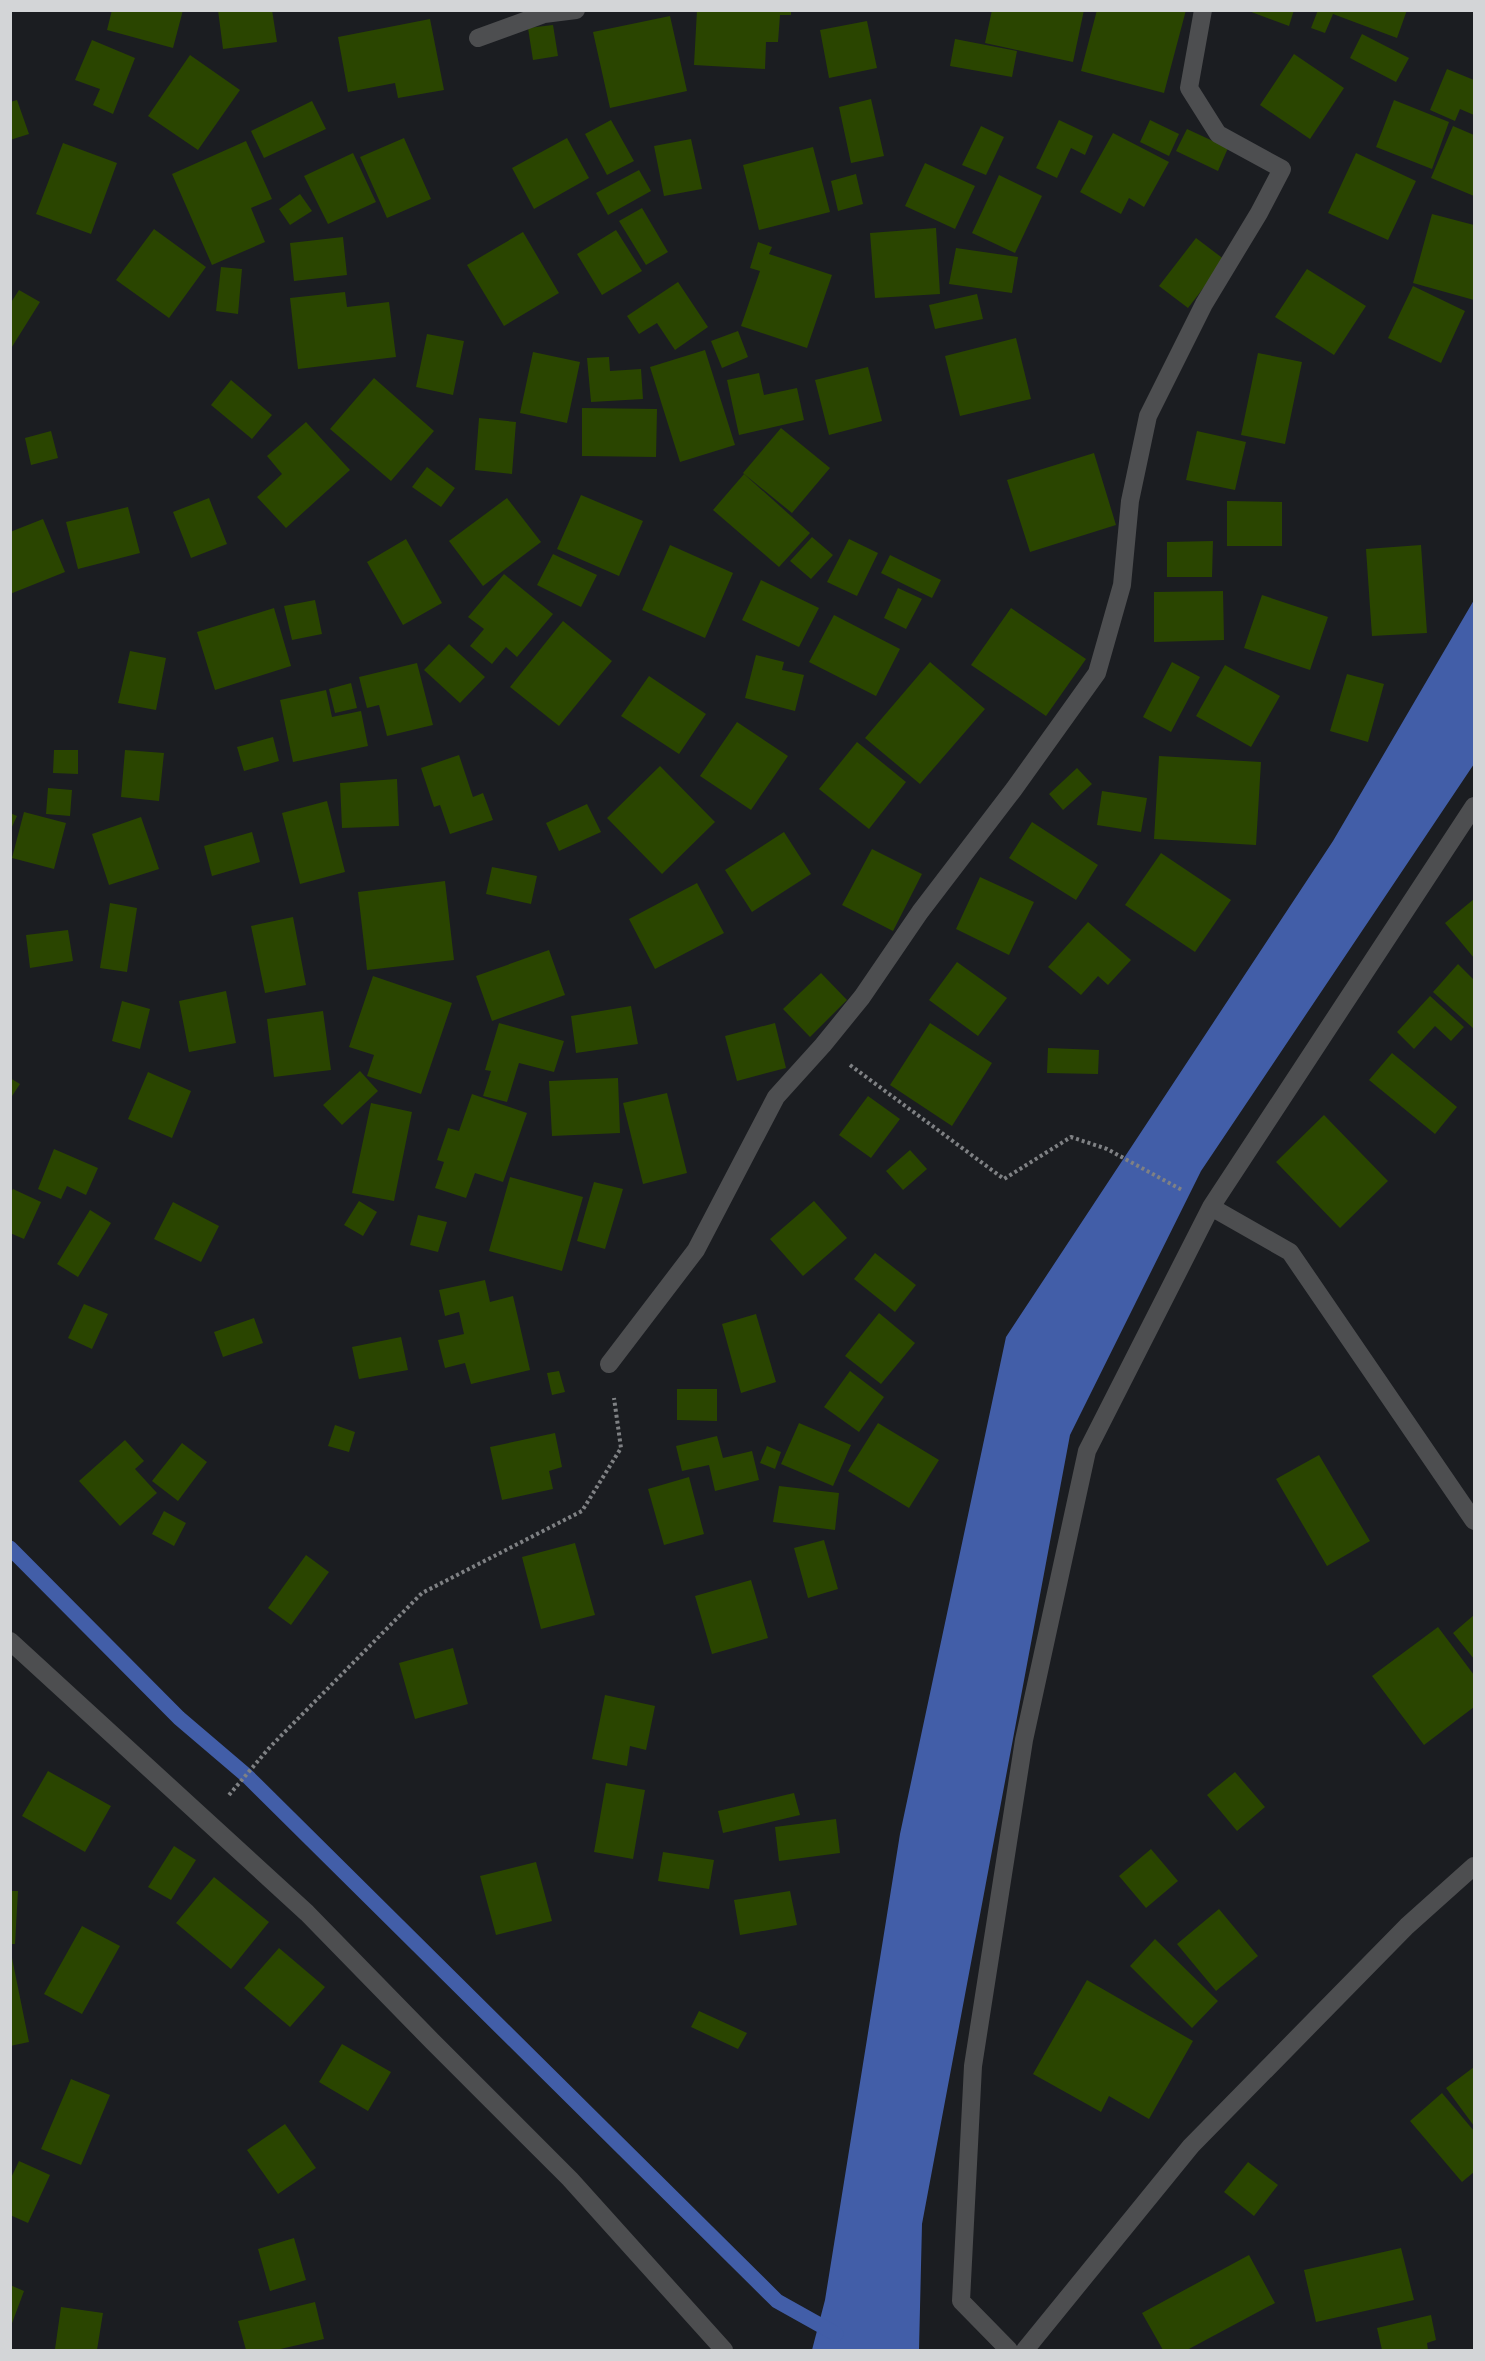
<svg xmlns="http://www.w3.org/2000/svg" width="1485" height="2361" viewBox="0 0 1485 2361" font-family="Montserrat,sans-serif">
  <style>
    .water { fill: #425ea8 }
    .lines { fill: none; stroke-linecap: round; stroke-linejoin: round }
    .stream { stroke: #425ea8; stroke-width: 15 }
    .building { fill: #2a4500 }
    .path { stroke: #7f8184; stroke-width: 4; stroke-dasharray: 3 3; stroke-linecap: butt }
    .minor { stroke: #4d4e50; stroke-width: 18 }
  </style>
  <rect width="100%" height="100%" fill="#1b1d21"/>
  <!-- water -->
  <path class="water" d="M1474,600V764L1201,1171L1070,1435L922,2224L919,2350H812L825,2300L900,1834L1006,1337L1333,841Z"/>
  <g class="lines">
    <!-- stream -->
    <path class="stream" d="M10,1548L179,1718L247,1776L777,2301L836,2334"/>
  </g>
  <!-- building -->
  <path class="building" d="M112,10H183L173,48L107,30Z
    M218,10H272L277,42L223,49Z
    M697,10H791V15H780L778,42H766L765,69L694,65Z
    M992,10H1084L1073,62L985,43Z
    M1097,10H1186L1164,93L1081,71Z
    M1246,10H1294L1289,26Z
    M1318,10H1407L1397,38L1333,14L1325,33L1311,28Z
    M670,16L687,91L610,108L593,32Z
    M430,19L444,90L398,98L395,83L348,92L338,37Z
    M867,21L877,68L829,78L820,30Z
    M553,25L558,56L533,60L528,28Z
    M1362,34L1409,58L1396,82L1350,58Z
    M955,39L1017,51L1012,77L950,66Z
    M92,40L135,58L113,114L93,105L100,89L75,80Z
    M1294,54L1344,88L1310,139L1260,105Z
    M190,55L240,90L198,150L148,116Z
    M1447,69L1474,80V115L1460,109L1455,121L1430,110Z
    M871,99L884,156L851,163L839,107Z
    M17,100L29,134L10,140V102Z
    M1394,100L1449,122L1432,169L1376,147Z
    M312,101L326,129L264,158L251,131Z
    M611,120L634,161L607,175L585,134Z
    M1059,120L1093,136L1085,155L1071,148L1057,178L1036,168Z
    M1150,120L1179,134L1169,156L1140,142Z
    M981,126L1004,137L986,175L962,165Z
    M1453,126L1474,135V196L1431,178Z
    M1187,129L1228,148L1218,171L1176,151Z
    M1113,133L1169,162L1144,207L1129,198L1121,214L1080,192Z
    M404,138L431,199L387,218L360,157Z
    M567,138L589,178L534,209L512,168Z
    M691,139L702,189L664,196L654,146Z
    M246,141L272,199L251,208L265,242L212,265L172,174Z
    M63,143L117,163L91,234L36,214Z
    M813,147L830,212L759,230L743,165Z
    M353,153L376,202L328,224L304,176Z
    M1356,153L1416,181L1388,240L1328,213Z
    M925,163L975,186L955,229L905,206Z
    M639,170L651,191L608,215L596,193Z
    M856,174L863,204L838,211L831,181Z
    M999,175L1042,196L1015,253L972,233Z
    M300,194L312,211L290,225L279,209Z
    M642,208L668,252L646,265L619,221Z
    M1432,214L1474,225V300L1413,283Z
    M936,228L940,294L875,298L870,233Z
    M154,229L206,267L169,318L116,280Z
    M616,230L642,271L602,295L577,254Z
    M523,232L559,293L504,326L467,265Z
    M343,237L347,275L294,281L290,243Z
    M1196,238L1225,260L1188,308L1159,286Z
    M758,242L772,247L769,254L832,275L807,348L741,326L760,271L750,268Z
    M956,248L1018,257L1012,293L949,284Z
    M221,267L242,269L238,314L216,311Z
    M1307,269L1366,306L1334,355L1275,317Z
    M678,282L708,327L675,350L657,323L639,334L627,316Z
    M1413,286L1465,311L1441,363L1388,338Z
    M19,290L40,302L10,350V304Z
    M345,292L347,307L389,302L396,357L298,369L290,298Z
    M977,294L983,319L935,329L929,305Z
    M738,331L748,357L722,368L711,341Z
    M427,334L464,341L453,395L416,387Z
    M1016,338L1031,399L960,416L945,356Z
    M705,350L735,445L680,462L650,367Z
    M533,352L580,362L567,423L520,413Z
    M1258,353L1302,362L1285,444L1241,435Z
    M609,357L610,371L641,369L643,399L591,402L587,358Z
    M868,367L882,421L829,435L815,380Z
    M759,373L764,395L797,388L804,420L739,435L727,380Z
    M374,378L434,431L391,481L330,429Z
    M231,380L272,415L252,439L211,405Z
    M582,408L657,409L656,457L582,456Z
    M479,418L516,422L512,474L475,470Z
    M306,422L350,470L286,528L257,497L282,474L267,456Z
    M781,428L830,468L792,513L743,473Z
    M51,431L58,458L31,465L25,438Z
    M1197,431L1246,442L1235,490L1186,480Z
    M1094,453L1116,525L1030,552L1007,480Z
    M427,467L455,488L441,507L412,487Z
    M744,474L810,533L779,567L713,510Z
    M581,495L643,521L619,576L557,549Z
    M209,498L227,544L191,558L173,512Z
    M507,498L541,542L483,586L449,541Z
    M1227,501L1282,502V546H1227Z
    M128,507L140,553L78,569L66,522Z
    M43,519L65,572L10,594V532Z
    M812,537L833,555L811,579L790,561Z
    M406,539L442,603L403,625L367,562Z
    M849,539L878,553L857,596L827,582Z
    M1213,541L1212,577H1167V542Z
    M670,545L733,573L705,638L642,610Z
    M1421,545L1427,633L1372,636L1366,549Z
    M553,554L597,575L581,607L537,585Z
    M890,555L941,580L932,598L881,573Z
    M504,574L553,614L517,657L506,647L492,664L470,646L484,629L468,617Z
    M761,580L819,608L799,647L742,620Z
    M898,588L922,599L906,629L884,618Z
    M1223,591L1224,640L1154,642V592Z
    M1262,595L1328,617L1310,670L1244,648Z
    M315,600L322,634L292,640L284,606Z
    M274,608L291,666L215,690L197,632Z
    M1011,608L1086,659L1046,716L971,665Z
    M834,615L900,649L876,696L809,662Z
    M563,621L612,661L559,726L510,687Z
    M449,644L485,677L460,703L424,670Z
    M130,651L166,658L156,710L118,703Z
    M756,655L784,662L782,670L804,675L795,711L745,698Z
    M930,662L985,709L920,784L865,738Z
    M1172,662L1200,677L1171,732L1143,717Z
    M417,663L433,725L387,736L379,705L367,708L359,677Z
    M1225,665L1280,696L1251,747L1196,716Z
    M1347,674L1384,684L1368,742L1330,731Z
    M649,676L706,714L679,754L621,716Z
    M351,683L357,708L335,713L329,689Z
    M326,690L332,717L361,711L368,746L293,762L280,700Z
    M737,722L788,756L751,810L700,776Z
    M273,737L279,761L244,771L237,747Z
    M857,742L906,782L869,829L819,789Z
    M54,750H78V774L53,773Z
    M125,750L164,753L159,801L121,797Z
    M459,755L473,797L483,793L493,820L450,834L440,805L434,807L421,768Z
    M1159,756L1261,762L1256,845L1154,839Z
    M660,766L715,822L662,874L607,818Z
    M1077,768L1092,784L1063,810L1049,794Z
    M397,779L399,826L342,828L340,783Z
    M48,788L72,790L70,816L46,814Z
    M1102,791L1147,798L1141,832L1097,825Z
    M327,801L345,872L300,884L282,813Z
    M587,804L601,832L559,851L546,823Z
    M24,812L66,823L54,869L12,858Z
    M10,813L17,816L10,831Z
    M141,817L159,869L109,885L92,834Z
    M1032,822L1098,865L1076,900L1009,858Z
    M252,832L260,862L212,876L204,846Z
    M784,832L811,874L752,912L725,870Z
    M872,849L922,874L893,931L842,905Z
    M1161,853L1231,900L1195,952L1125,905Z
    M492,867L537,876L531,904L486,894Z
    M980,877L1034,902L1009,955L956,929Z
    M445,881L454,960L367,970L358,892Z
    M697,883L724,933L655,969L629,919Z
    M1474,899V958L1445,923Z
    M110,903L137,908L127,972L100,968Z
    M293,917L306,985L265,993L251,926Z
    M1088,922L1131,960L1108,985L1098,976L1081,995L1048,967Z
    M68,930L73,961L30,968L26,935Z
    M549,950L565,995L492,1021L476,976Z
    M957,962L1007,998L978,1036L929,1000Z
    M1458,964L1474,980V1029L1433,992Z
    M821,973L847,1000L810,1037L783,1009Z
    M373,976L452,1003L421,1094L367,1076L374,1055L349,1047Z
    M226,991L236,1043L189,1052L179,1001Z
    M1430,996L1464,1027L1451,1041L1435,1026L1414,1049L1397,1032Z
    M122,1001L150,1009L140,1049L112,1041Z
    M631,1006L638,1044L576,1053L571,1016Z
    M323,1011L331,1070L274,1077L267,1019Z
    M499,1023L564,1041L554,1072L519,1063L507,1102L483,1096L491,1071L485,1070Z
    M775,1023L786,1068L737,1081L725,1036Z
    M930,1023L992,1063L952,1126L890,1085Z
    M1048,1048L1099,1050L1098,1074L1047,1073Z
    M1392,1053L1457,1107L1435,1134L1369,1080Z
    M360,1071L378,1091L342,1125L323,1105Z
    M148,1072L191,1091L172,1138L128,1119Z
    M10,1078L20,1084L10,1099Z
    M618,1078L620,1133L552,1136L549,1081Z
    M667,1093L687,1173L643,1184L623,1103Z
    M472,1094L527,1113L503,1182L475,1173L466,1198L435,1188L444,1162L437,1160L448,1128L459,1131Z
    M868,1096L900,1119L871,1158L839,1135Z
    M371,1103L412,1112L394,1201L352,1193Z
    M1324,1115L1388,1181L1340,1228L1276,1162Z
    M54,1149L98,1168L86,1195L67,1186L61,1199L38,1189Z
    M910,1150L927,1169L903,1190L886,1171Z
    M510,1177L583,1197L562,1271L489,1251Z
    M594,1182L623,1189L605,1249L577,1241Z
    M13,1189L41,1202L24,1239L10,1233V1194Z
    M359,1201L377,1212L363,1236L344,1225Z
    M814,1201L847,1238L803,1276L770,1239Z
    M173,1202L219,1226L201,1262L154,1239Z
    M90,1210L111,1223L78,1277L57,1264Z
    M418,1215L447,1222L438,1252L410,1245Z
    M875,1253L916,1285L895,1312L854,1279Z
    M485,1280L490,1302L513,1296L530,1370L471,1384L465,1363L445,1368L438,1340L464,1334L459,1312L445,1316L439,1290Z
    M84,1304L108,1314L92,1349L68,1338Z
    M879,1313L915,1343L881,1384L845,1356Z
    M756,1314L776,1382L741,1393L722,1324Z
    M254,1318L263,1343L223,1357L214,1332Z
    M401,1337L408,1370L359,1379L352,1347Z
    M559,1371L565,1392L552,1395L547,1373Z
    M850,1371L884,1397L859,1432L824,1407Z
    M677,1389H717V1421L677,1420Z
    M799,1423L851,1445L833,1486L781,1464Z
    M878,1423L939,1460L909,1508L848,1471Z
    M335,1425L355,1432L349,1452L328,1446Z
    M555,1433L562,1467L549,1471L553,1489L502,1500L490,1447Z
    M717,1436L723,1458L752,1451L759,1480L715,1491L709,1465L682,1471L676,1446Z
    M125,1440L144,1461L135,1469L157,1493L120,1526L79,1481Z
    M182,1443L207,1462L178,1501L152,1481Z
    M767,1446L781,1452L775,1469L760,1463Z
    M1319,1455L1370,1541L1327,1566L1276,1479Z
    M689,1477L704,1534L664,1545L648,1489Z
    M779,1486L839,1493L835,1530L773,1522Z
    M164,1511L186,1523L174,1546L152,1534Z
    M824,1540L838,1589L808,1598L794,1548Z
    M575,1543L595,1615L541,1629L522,1557Z
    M306,1555L329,1572L291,1625L268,1608Z
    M751,1580L768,1638L712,1654L695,1596Z
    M1474,1615V1659L1453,1633Z
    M1438,1627L1474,1675V1707L1424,1745L1372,1676Z
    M453,1648L468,1704L415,1719L399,1663Z
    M605,1695L655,1706L646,1750L630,1746L627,1766L592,1759Z
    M48,1771L111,1806L85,1852L22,1816Z
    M1235,1772L1265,1807L1237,1831L1207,1795Z
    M606,1783L645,1790L633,1859L594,1852Z
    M794,1793L800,1815L723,1833L718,1811Z
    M836,1819L840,1853L779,1861L775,1827Z
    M174,1846L196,1860L171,1900L148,1887Z
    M1151,1849L1178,1881L1146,1908L1119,1876Z
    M663,1852L714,1860L709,1889L658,1881Z
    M536,1862L552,1921L496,1935L480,1876Z
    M214,1877L269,1922L231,1969L176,1923Z
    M10,1891H18L15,1944H10Z
    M790,1891L797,1925L740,1935L734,1900Z
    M1219,1909L1258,1956L1216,1991L1177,1944Z
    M82,1926L120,1946L82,2014L44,1994Z
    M1155,1939L1218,2001L1192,2028L1130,1966Z
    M279,1948L325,1987L290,2027L244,1988Z
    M12,1958L29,2042L10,2046V1959Z
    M1087,1980L1193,2041L1149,2119L1109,2096L1101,2112L1033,2074Z
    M699,2011L747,2033L738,2049L691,2027Z
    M342,2044L391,2072L368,2111L319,2082Z
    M1474,2067V2126L1446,2088Z
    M71,2079L110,2095L81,2165L41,2149Z
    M1442,2093L1474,2131V2172L1462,2182L1410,2121Z
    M285,2124L316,2168L278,2194L247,2150Z
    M19,2161L50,2175L28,2223L10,2215V2180Z
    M1248,2162L1278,2185L1254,2216L1224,2192Z
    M294,2238L306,2280L270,2291L258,2249Z
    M1401,2248L1414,2300L1316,2322L1304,2270Z
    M1249,2255L1275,2303L1187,2350H1163L1142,2313Z
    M10,2285L24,2291L11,2326H10Z
    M315,2302L324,2339L276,2350H246L238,2321Z
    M61,2307L103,2313L97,2350L55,2349Z
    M1431,2315L1436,2340L1427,2343L1428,2350H1382L1377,2328Z"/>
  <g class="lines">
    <!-- path -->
    <path class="path" d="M850,1065L1004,1179L1071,1137L1107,1149L1182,1190
      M229,1795L270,1747L422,1593L582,1511L621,1448L614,1398"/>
    <!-- minor -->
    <path class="minor" d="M478,38L544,14L576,10
      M1211,1207L1290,1252L1474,1521
      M609,1364L696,1250L776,1097L823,1045L862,997L920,912L1014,789L1097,673L1122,585L1130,501L1148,416L1204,304L1259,213L1282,169L1218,134L1189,88L1203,10
      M10,1641L307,1913L432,2041L570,2179L724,2350
      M1009,2350L961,2301L973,2066L1024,1740L1087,1451L1211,1207L1474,806
      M1025,2350L1191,2146L1407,1926L1474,1866"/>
  </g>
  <!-- border -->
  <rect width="1485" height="2361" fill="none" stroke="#d3d5d7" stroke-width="24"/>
</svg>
